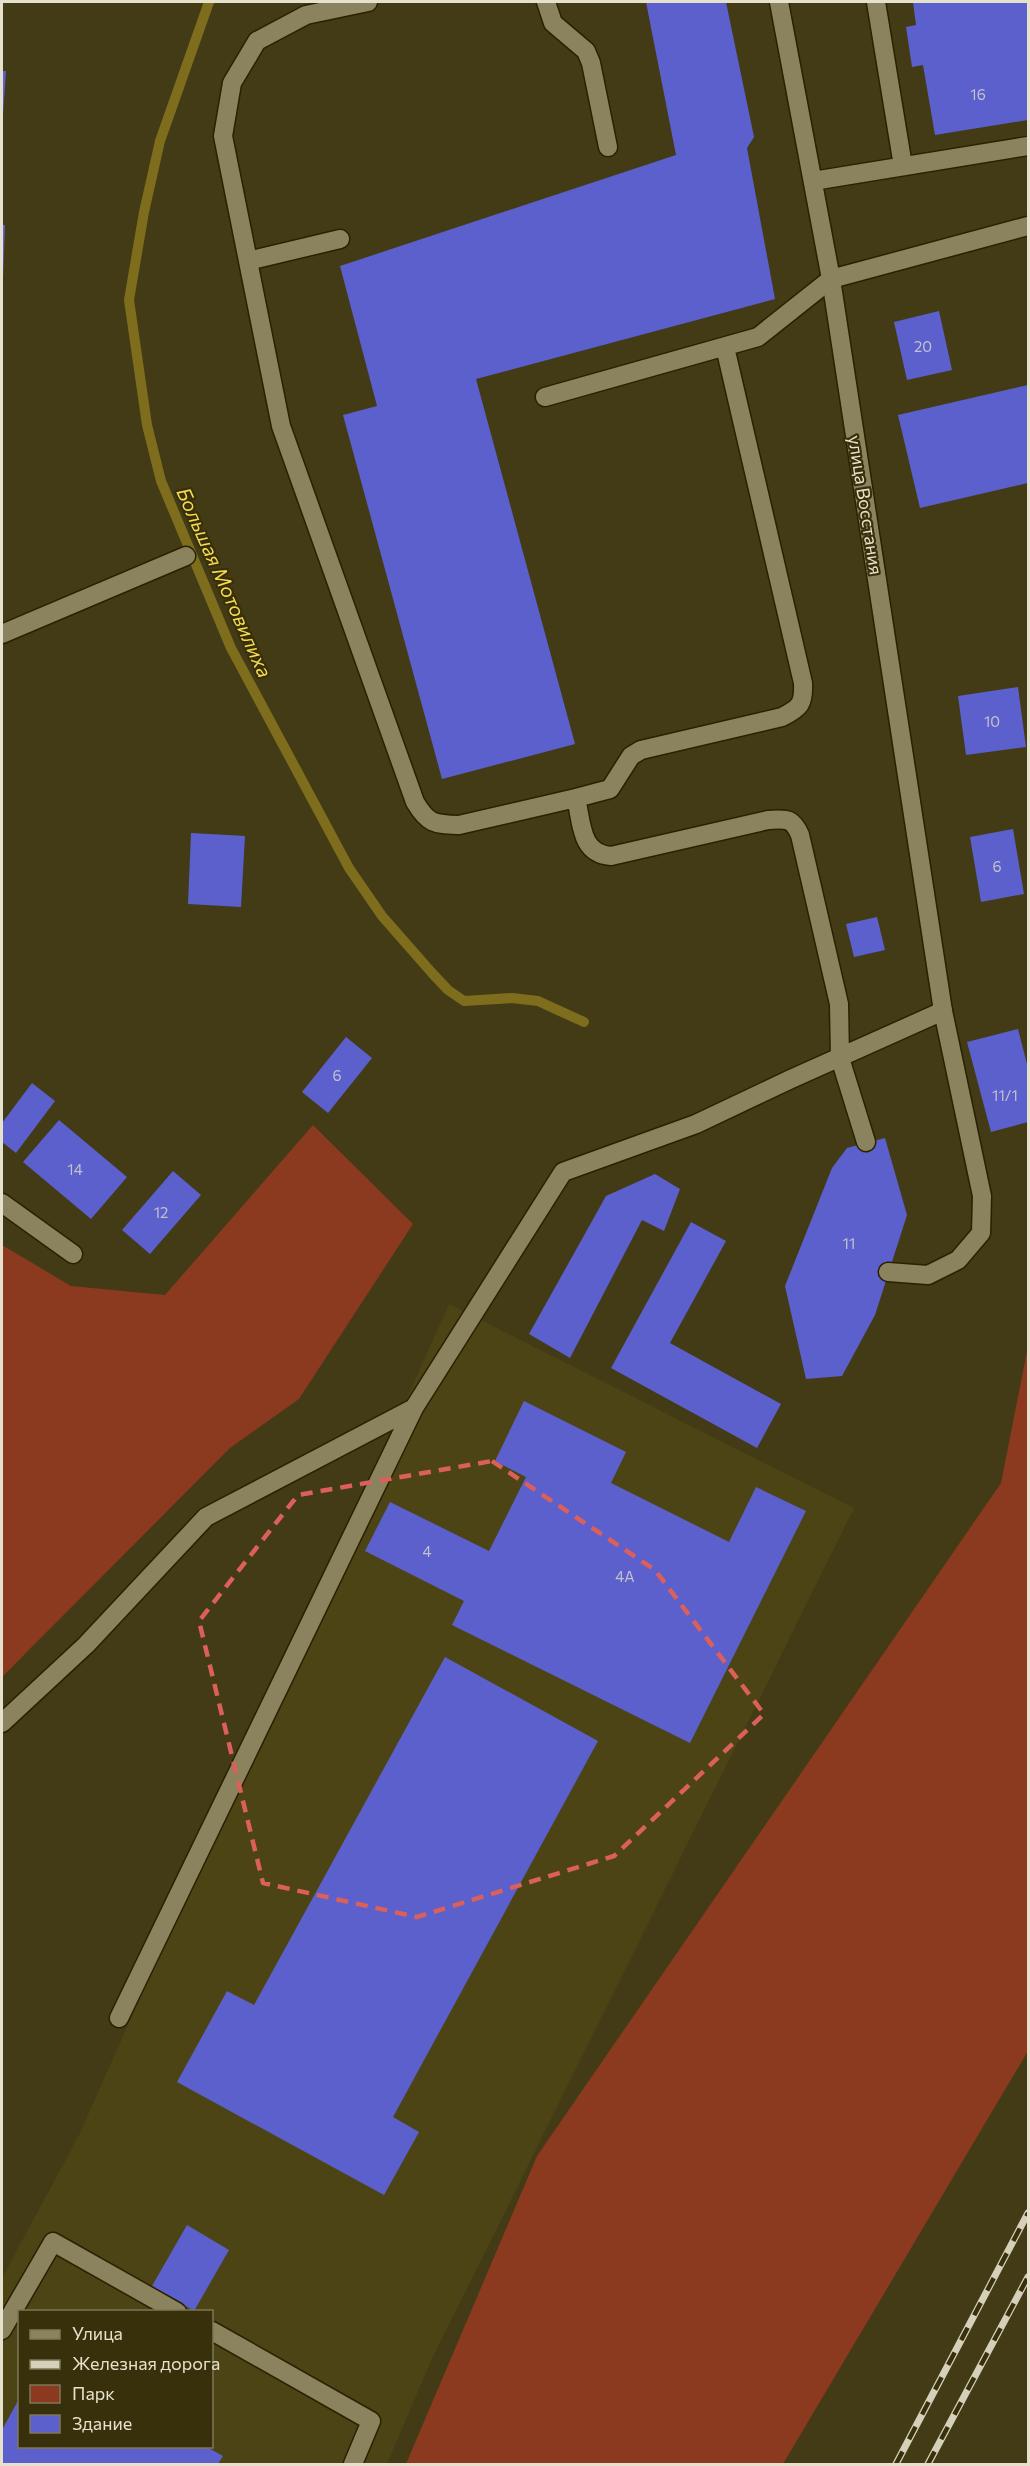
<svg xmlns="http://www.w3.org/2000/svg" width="1030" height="2466" viewBox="0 0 1030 2466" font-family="Commissioner,sans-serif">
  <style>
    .built { fill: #4d4416; fill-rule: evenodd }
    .green { fill: #8b391f }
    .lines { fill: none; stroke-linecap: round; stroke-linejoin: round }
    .stream { stroke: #7d6d1d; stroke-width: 10 }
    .building { fill: #5c60cd }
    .service-casing { stroke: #292100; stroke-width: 21 }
    .minor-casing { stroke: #292100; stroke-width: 21 }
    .service { stroke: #8b835d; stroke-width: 18 }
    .minor { stroke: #8b835d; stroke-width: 18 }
    .rail-casing { stroke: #d4d0b9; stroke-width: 7 }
    .rail { stroke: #38300a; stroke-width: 4.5; stroke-dasharray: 14; stroke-linecap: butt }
    .marked { fill: none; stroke: #da6059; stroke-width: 4.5; stroke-dasharray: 12 8; stroke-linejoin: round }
    .labels { text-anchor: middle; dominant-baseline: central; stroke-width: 4.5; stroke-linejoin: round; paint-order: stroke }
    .number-label { font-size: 15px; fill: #c3c1cc }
    .street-label { font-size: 18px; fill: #e5e1cc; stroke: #38300a }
    .water-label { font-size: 20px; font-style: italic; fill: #f6da4f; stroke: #38300a }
  </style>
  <rect width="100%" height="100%" fill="#423b16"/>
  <!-- built -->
  <path class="built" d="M449,1304L854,1508L430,2363L387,2464H2V2278L79,2135ZM20,2312H212V2446H20Z"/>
  <!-- green -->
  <path class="green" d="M313,1125L413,1224L299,1399L230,1448L2,1677V1245L71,1286L165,1295Z
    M1028,1346V2051L783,2464H406L537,2156L1001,1483Z"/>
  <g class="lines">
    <!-- stream -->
    <path class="stream" d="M209,2L160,141L144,212L129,300L147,425L161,481L231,648L349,868L382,916L432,973L448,990L464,1001L512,998L538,1001L584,1022"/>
  </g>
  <!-- building -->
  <path class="building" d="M646,2H726L754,137L747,148L775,299L476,379L575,744L442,779L343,415L377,406L340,266L676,155Z
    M913,2H1028V120L935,135L923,65L912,67L906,27L916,25Z
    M2,71H6L3,115H2Z
    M2,225H5L3,279H2Z
    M939,311L952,370L907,380L894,322Z
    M1028,385V483L920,508L898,415Z
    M1018,687L1026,747L966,755L958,696Z
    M1013,829L1024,894L981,902L970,837Z
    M191,833L245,836L241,907L188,904Z
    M877,917L885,950L854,957L846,924Z
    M1018,1029L1028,1068V1122L991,1132L967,1042Z
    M346,1037L372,1058L328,1113L302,1092Z
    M32,1083L55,1101L16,1153L2,1142V1123Z
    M59,1120L127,1177L91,1219L23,1162Z
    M885,1138L907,1215L875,1315L842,1376L806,1379L785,1286L832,1168L847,1148Z
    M173,1171L201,1195L150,1254L122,1230Z
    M655,1174L680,1189L664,1231L642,1220L570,1358L529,1334L606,1196Z
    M691,1222L726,1241L670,1343L781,1404L757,1448L611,1368Z
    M524,1401L626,1452L611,1483L729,1542L756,1487L806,1511L690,1743L452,1625L464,1601L365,1551L390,1502L489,1551L526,1477L495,1461Z
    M445,1657L598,1741L393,2117L419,2132L384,2195L177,2082L227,1991L254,2005Z
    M187,2225L229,2250L194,2311L152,2286Z
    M20,2397V2446H205L223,2456L218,2464H2V2430Z"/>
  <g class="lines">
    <defs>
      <path id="service" d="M368,2L306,15L257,41L232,83L223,136L281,426L415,802C428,824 434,824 459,825L576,798
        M546,2L553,23L586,51L591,63L608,147
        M876,2L903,166
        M813,181L1028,146
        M248,261L340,239
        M725,347L803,683C804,704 800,708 782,717L641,750L631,756L610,789L576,798C582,823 580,854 611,856L768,820C786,819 792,817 800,835L839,1004L840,1058L866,1142
        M545,397L758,337L831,279
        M2,634L186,556
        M2,1723L86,1645L206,1517L414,1408
        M119,2018L414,1408L563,1172L696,1124L791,1079L943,1011L982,1196L981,1233L958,1260L928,1275L888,1272
        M2,2330L53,2242L177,2312
        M212,2331L371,2421L353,2464"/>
      <path id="minor" d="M779,2L831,279L943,1011
        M831,279L1028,226
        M2,1203L73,1254"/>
    </defs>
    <!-- service casing -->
    <use href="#service" class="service-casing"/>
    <!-- minor casing -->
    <use href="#minor" class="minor-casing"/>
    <!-- service -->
    <use href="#service" class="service"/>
    <!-- minor -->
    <use href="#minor" class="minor"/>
    <defs>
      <path id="rail" d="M896,2464L1028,2213
        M928,2464L1028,2277"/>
    </defs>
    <!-- rail casing -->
    <use href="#rail" class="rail-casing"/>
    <!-- rail -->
    <use href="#rail" class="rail"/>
  </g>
  <!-- marked area -->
  <path class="marked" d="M492,1461L655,1570L764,1714L614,1856L417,1917L263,1883L199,1621L298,1495Z"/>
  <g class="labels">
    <!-- number labels -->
    <g class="number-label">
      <text x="978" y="94">16</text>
      <text x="923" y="346">20</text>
      <text x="992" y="721">10</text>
      <text x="997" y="866">6</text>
      <text x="337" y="1075">6</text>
      <text x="1005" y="1095">11/1</text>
      <text x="75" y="1169">14</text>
      <text x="161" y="1212">12</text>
      <text x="849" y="1243">11</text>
      <text x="427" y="1551">4</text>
      <text x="625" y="1576">4А</text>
    </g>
    <!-- street labels -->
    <g class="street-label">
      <text transform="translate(866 505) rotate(81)">улица Восстания</text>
    </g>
    <!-- water labels -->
    <g class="water-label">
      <text transform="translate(225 582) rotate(66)">Большая Мотовилиха</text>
    </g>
  </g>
  <!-- border -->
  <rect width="1030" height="2466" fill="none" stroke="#e5e1cc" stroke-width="6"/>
  <!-- legend -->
  <rect x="18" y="2310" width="195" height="138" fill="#38300a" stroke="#7d7758" stroke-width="1.5"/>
  <rect x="30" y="2330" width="30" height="9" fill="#8b835d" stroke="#7d7758" stroke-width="1.5"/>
  <text x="72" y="2340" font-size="18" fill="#e5e1cc">Улица</text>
  <rect x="30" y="2360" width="30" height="9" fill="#d4d0b9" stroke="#7d7758" stroke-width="1.5"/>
  <text x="72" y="2370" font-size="18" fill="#e5e1cc">Железная дорога</text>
  <rect x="30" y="2385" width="30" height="18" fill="#8b391f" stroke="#7d7758" stroke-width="1.5"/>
  <text x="72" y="2400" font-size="18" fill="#e5e1cc">Парк</text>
  <rect x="30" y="2415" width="30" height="18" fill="#5c60cd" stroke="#7d7758" stroke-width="1.5"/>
  <text x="72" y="2430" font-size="18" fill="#e5e1cc">Здание</text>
</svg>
